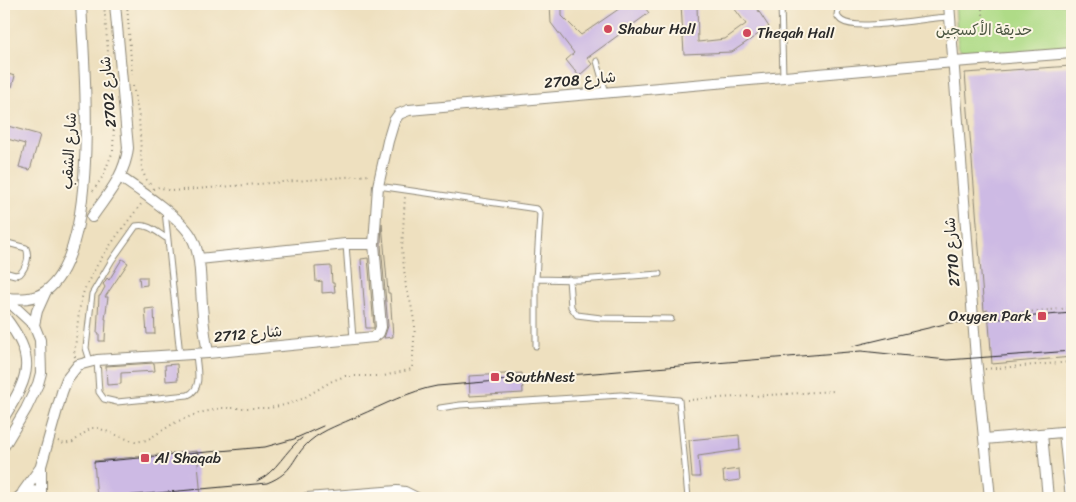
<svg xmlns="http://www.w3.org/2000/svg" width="1076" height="502" viewBox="0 0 1076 502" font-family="Sriracha,'Playpen Sans Arabic',sans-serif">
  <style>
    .green { fill: #afdb87; stroke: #6d8359 }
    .building { fill: #cdbae4 }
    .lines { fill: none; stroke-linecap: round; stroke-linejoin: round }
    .lane-casing { stroke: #8c8675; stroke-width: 7 }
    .street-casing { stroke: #8c8675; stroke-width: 12 }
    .path { stroke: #8c8675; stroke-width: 2; stroke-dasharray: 1 4; stroke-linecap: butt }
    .lane { stroke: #fff; stroke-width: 5 }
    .street { stroke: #fff; stroke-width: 10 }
    .tram { stroke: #2b2b2b; stroke-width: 1 }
    .poi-dot { fill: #d1495b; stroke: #fcf5e5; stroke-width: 2 }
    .labels { text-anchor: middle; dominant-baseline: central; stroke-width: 4; stroke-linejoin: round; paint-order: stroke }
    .poi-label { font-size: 15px; fill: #2b2b2b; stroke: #fcf5e5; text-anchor: start }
    .park-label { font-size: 15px; fill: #4c5742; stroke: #fcf5e5 }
    .street-label { font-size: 15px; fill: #2b2b2b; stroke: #fcf5e5 }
  </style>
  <rect width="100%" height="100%" fill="#fcf5e5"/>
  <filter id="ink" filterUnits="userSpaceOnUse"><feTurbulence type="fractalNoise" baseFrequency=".02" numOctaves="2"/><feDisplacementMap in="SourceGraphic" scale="10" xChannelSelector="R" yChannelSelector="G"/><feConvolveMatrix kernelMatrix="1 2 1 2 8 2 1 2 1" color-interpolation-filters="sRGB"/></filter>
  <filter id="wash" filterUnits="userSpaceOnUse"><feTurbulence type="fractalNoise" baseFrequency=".0096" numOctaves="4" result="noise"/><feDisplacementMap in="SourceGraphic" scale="20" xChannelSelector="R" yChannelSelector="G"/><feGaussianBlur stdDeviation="1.12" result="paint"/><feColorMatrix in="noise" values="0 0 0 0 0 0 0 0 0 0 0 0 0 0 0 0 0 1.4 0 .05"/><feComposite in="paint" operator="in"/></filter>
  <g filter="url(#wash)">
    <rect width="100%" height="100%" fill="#eee0bf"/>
    <!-- green -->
    <path class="green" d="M955,4H1072V49L975,57L967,56L958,46Z"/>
    <g id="blocks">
      <!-- building -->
      <path class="building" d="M550,4H562V16L581,35L626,4H642L649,13L587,58L592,64L579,76L566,60L574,53L551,23Z
        M681,4H697L698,42L725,39L746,24L731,4H754L769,27L732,52L684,54Z
        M1072,66V357L992,364L988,310L984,311L965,73Z
        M4,73L15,76L12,87L4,85Z
        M4,125L40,135L30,170L19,167L25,144L4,138Z
        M382,223L388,293H390L393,337L384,338L388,326L381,244Z
        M368,258L374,326V328H366L361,259Z
        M122,259L128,263L105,297H108L105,319H106L105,341H99V333H97L99,296H100L105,287L103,284L104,283L107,278L109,280Z
        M331,266L332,283H334L335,292L322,293V281L316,282L315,267Z
        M139,277H147V285L140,286Z
        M154,308L155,334H147L145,309Z
        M276,330V339L269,340V331Z
        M154,363L155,371L121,373V384L107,385L106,366Z
        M177,364L178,380L166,381L165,365Z
        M522,373L523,393L470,396L469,376Z
        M739,435L740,450L698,456L700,477H692L689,440Z
        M197,451L201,498H97L94,461Z
        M739,469L740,480L724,482L723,471Z"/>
    </g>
  </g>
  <g filter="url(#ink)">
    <use href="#blocks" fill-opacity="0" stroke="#8c8675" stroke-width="1"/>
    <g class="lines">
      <defs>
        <path id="lane" d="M781,4L783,77
          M839,4L837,15C838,17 840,20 842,21C858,32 928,17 950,17
          M597,61L606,93
          M378,186L537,209L540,214L536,279V346
          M165,211L180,355
          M4,242L26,248C30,257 26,267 20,274L15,275L4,272
          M346,244L353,339
          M536,279L580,280L659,274
          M569,279L571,307L577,315L601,318L671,319
          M90,361L86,348L92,294L112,260L136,226C147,223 157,232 166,238
          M97,361L99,392L104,399L117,402L188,395C203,389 197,368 196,355
          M440,408L460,405L621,395L679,400L688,498"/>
        <path id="street" d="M949,4L976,358L990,498
          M120,177C139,190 180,217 191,236C200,251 200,271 201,288C202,310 204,332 208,353L374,337L379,333L381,327L374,244L378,186L388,141L394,121L399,114L409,110L954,62L1072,53
          M92,217C107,195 125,176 128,148L115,4
          M199,259L346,244H374
          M6,298C19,299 35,300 46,291C101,249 84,68 81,4
          M4,316C36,358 31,374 4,417
          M34,325L37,311L46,291
          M1064,432L1071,498
          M1042,434L1048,498
          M985,439L1072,431
          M4,446L26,409L38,384L41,373L40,340L34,325L5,298
          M23,492L41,467
          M41,494V466L62,392L67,379L78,365L97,360L208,353
          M18,498C25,490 36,488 43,497
          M307,498L397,491L405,492L417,498"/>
      </defs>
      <!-- lane casing -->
      <use href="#lane" class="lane-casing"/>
      <!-- street casing -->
      <use href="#street" class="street-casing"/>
      <!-- path -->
      <path class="path" d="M127,4L132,74
        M983,4L982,9L985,23
        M1072,4V6
        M133,86L139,117L142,170L146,179L152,187
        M153,189L159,187L171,191L370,175
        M93,191L103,176L113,151L114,125L104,4
        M982,316L1072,308
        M75,357L74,354C78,332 77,306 86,286C100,256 122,229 142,203
        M985,369L1072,362
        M687,400L834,391
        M58,441L64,444L73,442L91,428H98L135,442L147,440L176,422L199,413L222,408H269L285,405L302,399L332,381L345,376H384L412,369L415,326L411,304L406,288L402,249L405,196"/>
      <!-- lane -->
      <use href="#lane" class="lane"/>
      <!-- street -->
      <use href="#street" class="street"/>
      <!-- tram -->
      <path class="tram" d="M853,346L949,323L1072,313
        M94,462L265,447L294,439L323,426
        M257,481C277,472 285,450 302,438
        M102,498L267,483C295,472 291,458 310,441C324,429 342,424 358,416C384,405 409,391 437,386L861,351L947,360L1072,351"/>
    </g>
  </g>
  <!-- markers -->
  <g class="poi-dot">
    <circle cx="608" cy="29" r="5"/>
    <circle cx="747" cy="33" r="5"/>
    <rect x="1037" y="311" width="10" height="10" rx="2.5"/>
    <rect x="490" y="372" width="10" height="10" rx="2.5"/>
    <rect x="140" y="453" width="10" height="10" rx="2.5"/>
  </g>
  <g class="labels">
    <!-- poi labels -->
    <g class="poi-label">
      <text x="618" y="29">Shabur Hall</text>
      <text x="757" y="33">Theqah Hall</text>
      <text x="1032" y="316" text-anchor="end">Oxygen Park</text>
      <text x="505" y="377">SouthNest</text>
      <text x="155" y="458">Al Shaqab</text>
    </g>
    <!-- park labels -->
    <g class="park-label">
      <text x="984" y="30">حديقة الأكسجين</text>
    </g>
    <!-- street labels -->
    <g class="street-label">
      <text transform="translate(580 80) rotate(-5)">شارع 2708</text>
      <text transform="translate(108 92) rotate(-95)">شارع 2702</text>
      <text transform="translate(69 151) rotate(-87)">شارع الشقب</text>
      <text transform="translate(952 252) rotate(-94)">شارع 2710</text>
      <text transform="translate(248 334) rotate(-5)">شارع 2712</text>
    </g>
  </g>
  <!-- margin -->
  <rect width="1076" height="502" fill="none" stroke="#fcf5e5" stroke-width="20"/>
</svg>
